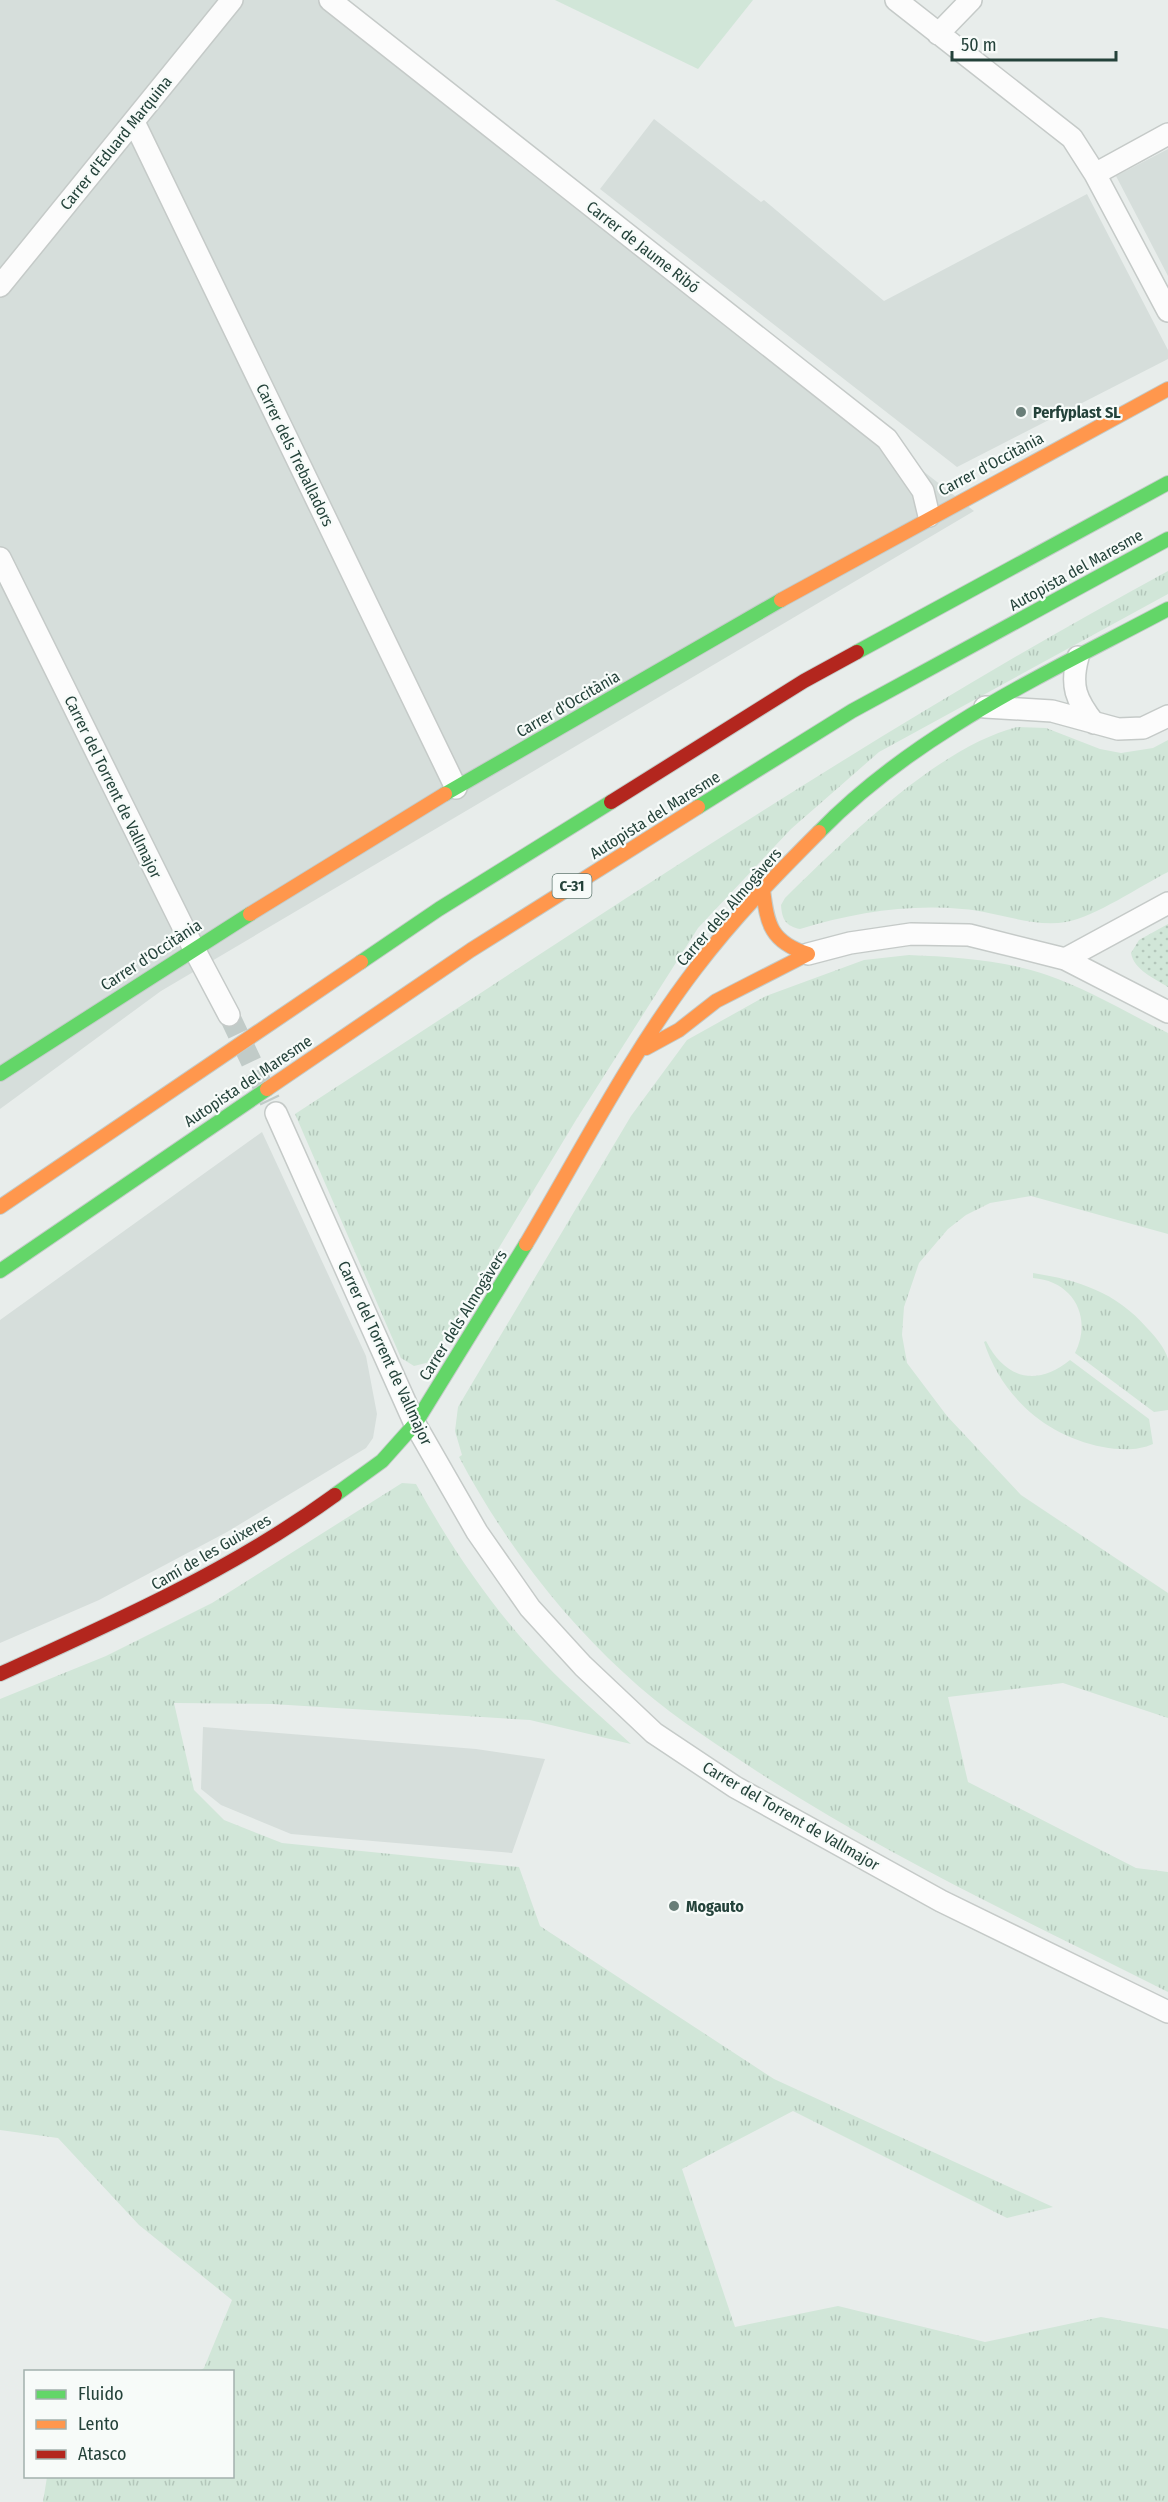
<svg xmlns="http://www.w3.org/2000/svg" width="1168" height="2502" viewBox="0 0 1168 2502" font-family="'Fira Sans Condensed',sans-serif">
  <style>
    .built { fill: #d6dedb }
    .grass { fill: url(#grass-tufts) }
    .garden { fill: url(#garden-dots) }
    .pitch { fill: #d1e6d8 }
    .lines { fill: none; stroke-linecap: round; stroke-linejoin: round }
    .street-tunnel { stroke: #c1cbc8; stroke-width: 21; stroke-dasharray: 21 10; stroke-linecap: butt }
    .street-casing { stroke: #c5cac8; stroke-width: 24 }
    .fast-casing { stroke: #c3cbc8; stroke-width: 16 }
    .slow-casing { stroke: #c3cbc8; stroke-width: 16 }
    .jam-casing { stroke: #c3cbc8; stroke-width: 16 }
    .street { stroke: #fcfcfc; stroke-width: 21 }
    .fast { stroke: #63d668; stroke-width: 14 }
    .slow { stroke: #ff974d; stroke-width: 14 }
    .jam { stroke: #b3261e; stroke-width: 14 }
    .poi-dot { fill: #697e78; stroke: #f7fbf9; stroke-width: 2 }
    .labels { text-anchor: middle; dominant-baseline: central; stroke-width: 4.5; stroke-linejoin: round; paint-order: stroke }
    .shield { fill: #f7fbf9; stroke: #637a73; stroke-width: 1.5 }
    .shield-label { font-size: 15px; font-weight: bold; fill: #24423a }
    .street-label { font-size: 16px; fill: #24423a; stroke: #f7fbf9 }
    .poi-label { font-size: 16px; font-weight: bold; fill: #24423a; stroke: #f7fbf9; text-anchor: start }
  </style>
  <defs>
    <pattern id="grass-tufts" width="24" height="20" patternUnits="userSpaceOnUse" patternTransform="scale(1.5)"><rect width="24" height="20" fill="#d1e6d8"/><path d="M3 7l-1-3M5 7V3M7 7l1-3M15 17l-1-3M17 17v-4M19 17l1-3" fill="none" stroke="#b3c6ba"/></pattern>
    <pattern id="garden-dots" width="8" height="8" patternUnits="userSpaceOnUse" patternTransform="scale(1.5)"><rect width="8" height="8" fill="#d1e6d8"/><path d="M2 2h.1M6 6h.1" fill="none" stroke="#b3c6ba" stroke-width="1.8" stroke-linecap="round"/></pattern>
  </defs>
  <rect width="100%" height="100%" fill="#e8edeb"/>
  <!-- built -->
  <path class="built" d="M0,0H323L974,511L161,991L0,1109Z
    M654,119L761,202L764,200L884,301L1087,194L1168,350V359L957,467L600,189Z
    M1168,149V276L1116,176Z
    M262,1132L366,1356L377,1414L373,1438L366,1448L227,1532L99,1600L0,1643V1320Z
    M203,1727L476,1749L545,1759L512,1853L291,1834L221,1805L201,1789Z"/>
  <!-- grass -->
  <path class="grass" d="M1168,571V594L879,752L791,829L698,928L576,1120L430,1362L414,1366L401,1358L295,1114C582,928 867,734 1168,571Z
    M1017,727L1046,728L1100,749L1121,753L1153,748L1168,740V872C1140,886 1095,917 1066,922C1032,928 996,911 962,909C907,904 853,913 800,929C786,926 782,920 781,905L785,898C843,841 938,747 1017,727Z
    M909,955C955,957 1003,960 1047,975C1088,989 1129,1014 1168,1033V1234L1031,1196L990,1203L966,1215L948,1229L919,1263L904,1307L902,1335L907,1363L947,1416L1021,1495L1168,1593V1718L1063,1683L948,1697L968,1782L1136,1868L1168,1872V1992C1027,1921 884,1855 752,1768C707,1738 663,1710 624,1673C557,1611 502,1538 459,1457L462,1455L455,1431L458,1407L631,1116L687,1040L766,996L864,960Z
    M1033,1273C1078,1280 1116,1292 1147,1328C1155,1336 1165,1348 1168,1359C1168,1374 1168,1395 1168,1410L1154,1412L1075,1353C1093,1317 1073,1281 1033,1278Z
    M986,1341C1005,1379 1037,1387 1070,1360L1149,1419L1153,1444C1138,1451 1119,1450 1103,1447C1046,1436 1002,1397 984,1342Z
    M402,1483L416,1484C451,1548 493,1609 544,1663C571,1691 602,1717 631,1744L530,1720L272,1704L174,1703L194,1790L224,1820L282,1843L519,1867L540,1926L774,2079L1053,2207L1007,2218L793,2111L682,2169L735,2327L838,2306L985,2342L1101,2317L1168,2329V2502H43L47,2477L232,2476V2372L199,2371L204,2368L232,2300L139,2225L58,2138L0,2130V1699L106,1656L212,1603Z"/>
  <!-- garden -->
  <path class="garden" d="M1168,924V987C1154,978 1134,970 1131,953L1139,940Z"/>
  <!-- pitch -->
  <path class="pitch" d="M555,0H753L698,69Z"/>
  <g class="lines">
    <!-- street-tunnel -->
    <path class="street-tunnel" d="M229,1015L270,1101"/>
    <defs>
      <path id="street" d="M330,0L887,439L923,491L929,516
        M896,0L1072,138L1095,174L1168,311
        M938,34L971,0
        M134,122L456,788
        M1095,174L1168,134
        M0,286L232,0
        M0,558L193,947L229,1015
        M1078,657C1070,686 1076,700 1094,723
        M985,707L1052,711L1118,729L1143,728L1168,716
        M808,954L850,943L911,934L969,935L1065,959L1168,1012
        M1065,959L1168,903
        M276,1113L415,1424L477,1532L530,1608L583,1666L654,1733L735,1787L941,1901L1168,2012"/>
      <path id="fast" d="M857,652L1168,483
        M445,794L781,600
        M698,807L852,711L1168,539
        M819,832C916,732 1046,674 1168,609
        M361,962L439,909L611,802
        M0,1074L250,914
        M0,1271L267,1089
        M335,1495L382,1461L415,1424L526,1244"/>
      <path id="slow" d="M781,600L1168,389
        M763,889C767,925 771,942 808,954
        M250,914L445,794
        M646,1048L679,1030L716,1001L808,954
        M267,1089L471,950L698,807
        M0,1207L361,962
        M526,1244C581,1151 631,1053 696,968C733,919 776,875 819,832"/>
      <path id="jam" d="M611,802L804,681L857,652
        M0,1674C115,1622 232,1570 335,1495"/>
    </defs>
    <!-- street casing -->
    <use href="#street" class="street-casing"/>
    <!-- fast casing -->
    <use href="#fast" class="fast-casing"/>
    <!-- slow casing -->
    <use href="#slow" class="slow-casing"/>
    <!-- jam casing -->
    <use href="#jam" class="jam-casing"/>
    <!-- street -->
    <use href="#street" class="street"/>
    <!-- fast -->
    <use href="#fast" class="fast"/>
    <!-- slow -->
    <use href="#slow" class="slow"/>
    <!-- jam -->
    <use href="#jam" class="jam"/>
  </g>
  <!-- markers -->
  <g class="poi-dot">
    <circle cx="1021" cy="412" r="6"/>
    <circle cx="674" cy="1906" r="6"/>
  </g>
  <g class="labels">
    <!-- shield labels -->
    <rect class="shield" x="552.5" y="874" width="39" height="24" rx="4.5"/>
    <g class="shield-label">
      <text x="572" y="886">C-31</text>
    </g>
    <!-- street labels -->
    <g class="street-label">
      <text transform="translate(116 143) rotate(-51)">Carrer d'Eduard Marquina</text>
      <text transform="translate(643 247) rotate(38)">Carrer de Jaume Ribó</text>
      <text transform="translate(295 455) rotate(64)">Carrer dels Treballadors</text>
      <text transform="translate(991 464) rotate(-28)">Carrer d'Occitània</text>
      <text transform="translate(1076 570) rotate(-29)">Autopista del Maresme</text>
      <text transform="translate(568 704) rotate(-30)">Carrer d'Occitània</text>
      <text transform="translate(113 787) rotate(64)">Carrer del Torrent de Vallmajor</text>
      <text transform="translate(655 815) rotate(-32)">Autopista del Maresme</text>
      <text transform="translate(729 907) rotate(-49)">Carrer dels Almogàvers</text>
      <text transform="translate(151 955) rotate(-33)">Carrer d'Occitània</text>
      <text transform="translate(248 1081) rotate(-34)">Autopista del Maresme</text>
      <text transform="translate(463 1315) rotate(-58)">Carrer dels Almogàvers</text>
      <text transform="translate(385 1353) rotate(65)">Carrer del Torrent de Vallmajor</text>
      <text transform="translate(211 1552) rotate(-30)">Camí de les Guixeres</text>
      <text transform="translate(791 1816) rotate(30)">Carrer del Torrent de Vallmajor</text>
    </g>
    <!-- poi labels -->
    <g class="poi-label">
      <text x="1033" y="412">Perfyplast SL</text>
      <text x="686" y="1906">Mogauto</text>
    </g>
  </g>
  <!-- legend -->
  <rect x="24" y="2370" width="210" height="108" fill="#f7fbf9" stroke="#a3b1ad" stroke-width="1.5"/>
  <rect x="36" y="2390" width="30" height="9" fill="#63d668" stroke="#a3b1ad" stroke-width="1.5"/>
  <text x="78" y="2400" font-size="18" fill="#24423a">Fluido</text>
  <rect x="36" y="2420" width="30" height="9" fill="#ff974d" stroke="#a3b1ad" stroke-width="1.5"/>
  <text x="78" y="2430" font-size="18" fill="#24423a">Lento</text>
  <rect x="36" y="2450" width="30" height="9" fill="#b3261e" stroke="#a3b1ad" stroke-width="1.5"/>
  <text x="78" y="2460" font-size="18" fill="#24423a">Atasco</text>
  <!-- scale -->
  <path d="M952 51v9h164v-9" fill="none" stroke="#24423a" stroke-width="3"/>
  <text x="961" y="51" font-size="18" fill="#24423a" stroke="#f7fbf9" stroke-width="4.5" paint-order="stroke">50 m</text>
</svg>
